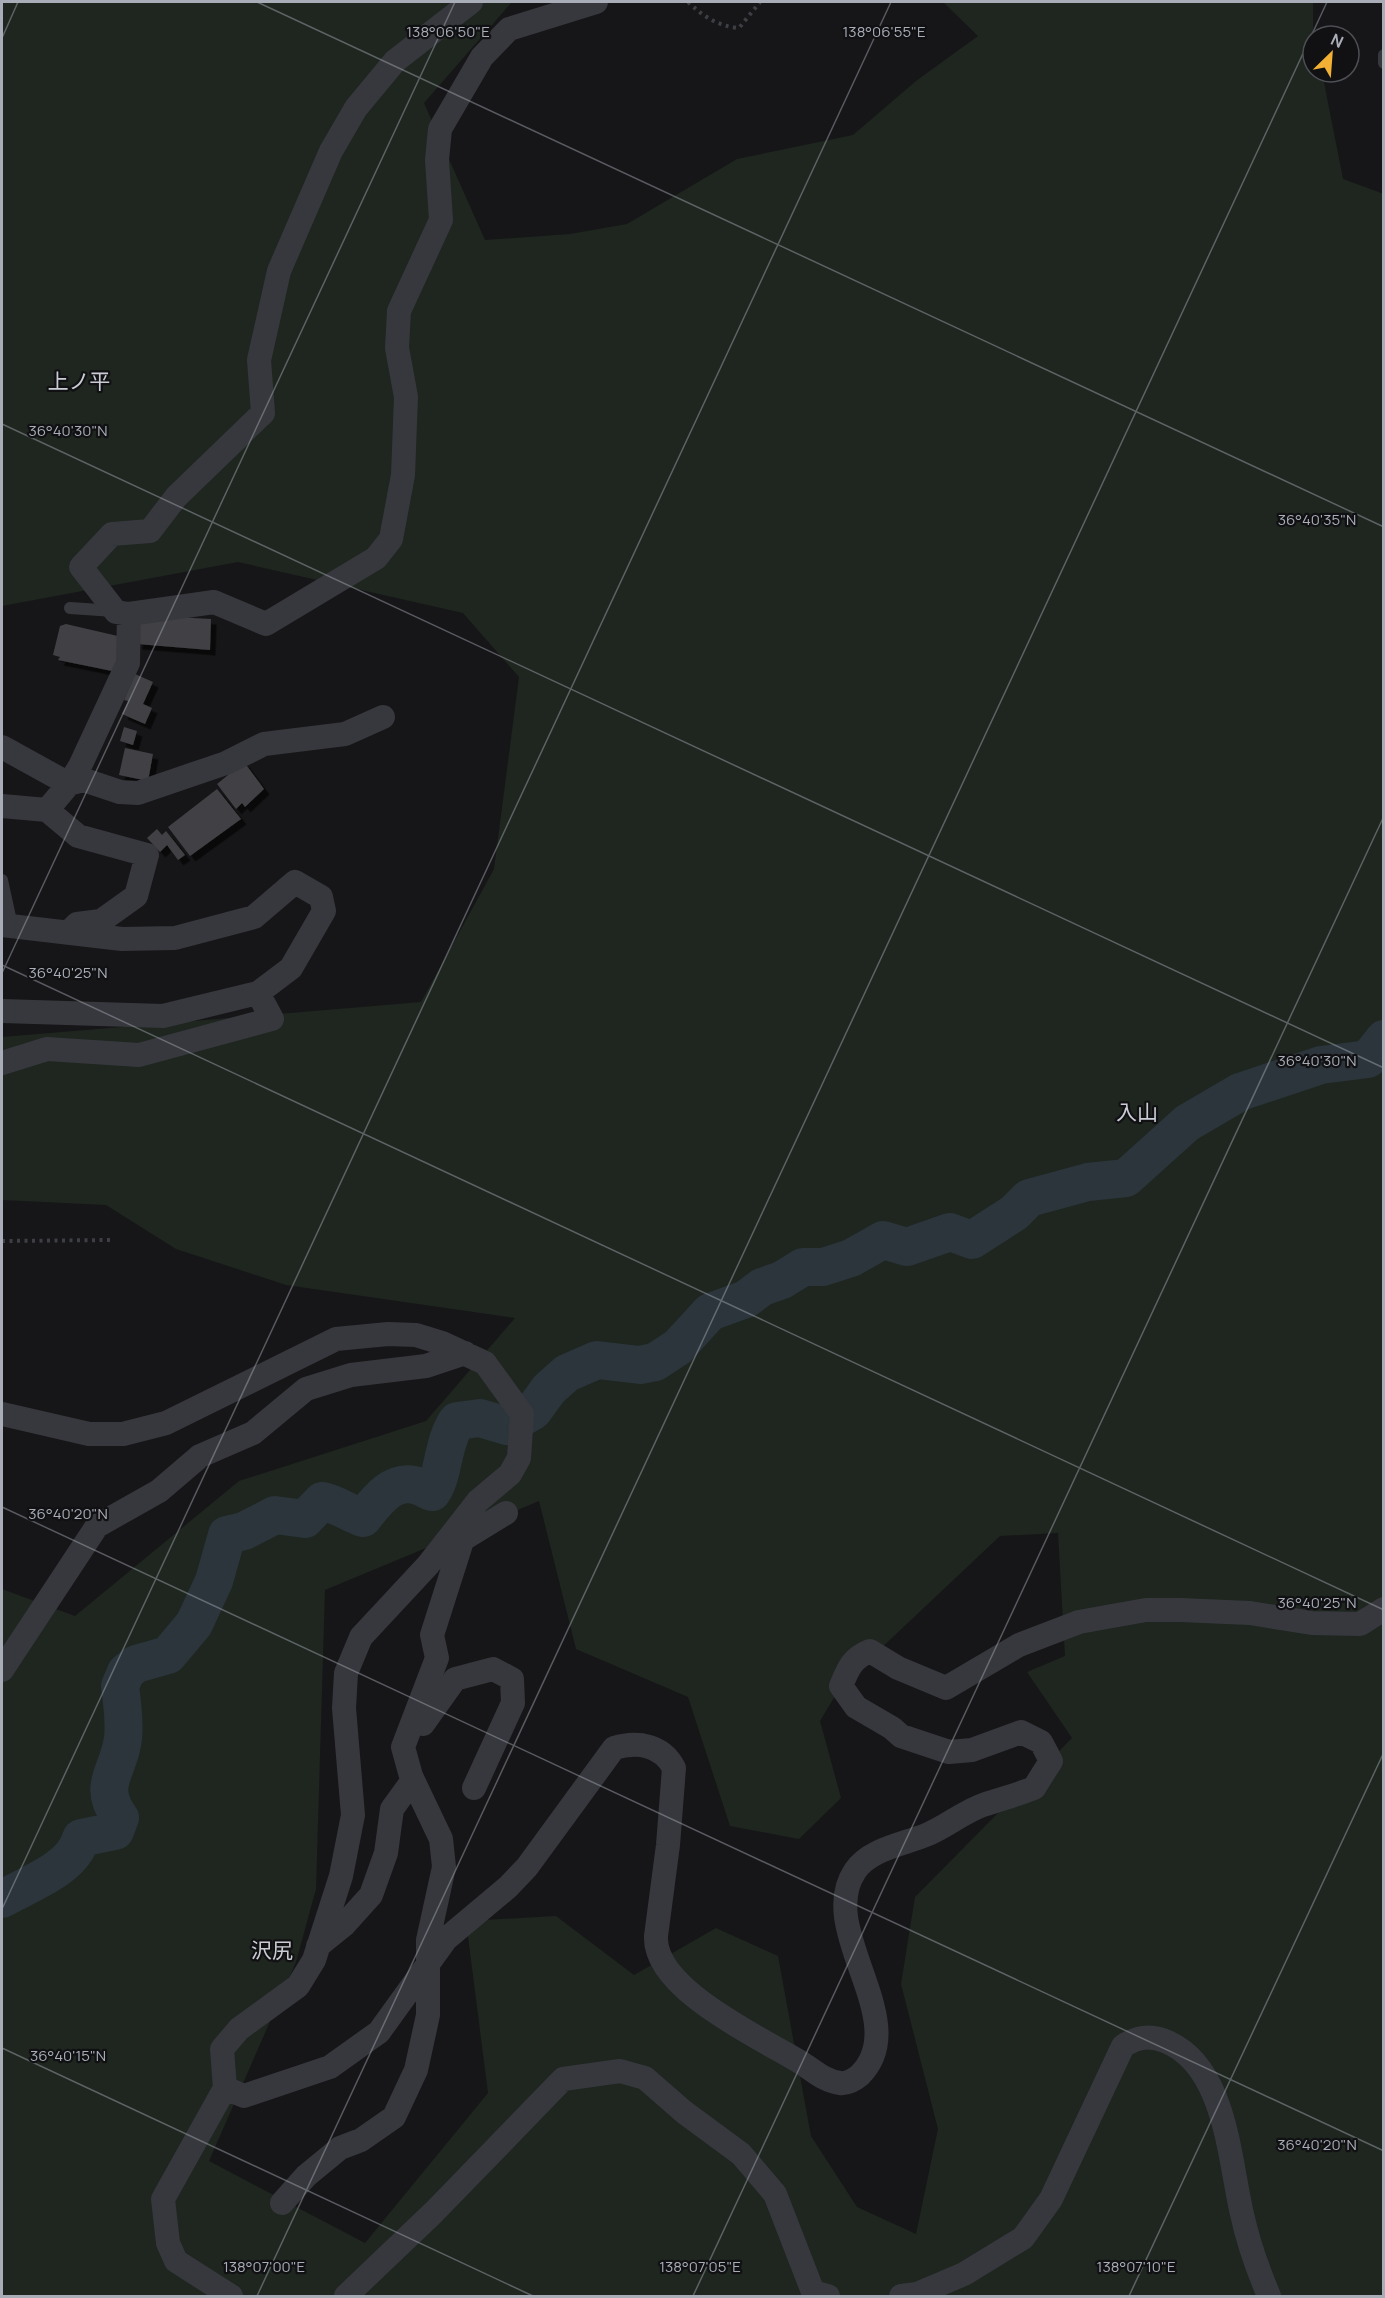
<svg xmlns="http://www.w3.org/2000/svg" width="1385" height="2298" viewBox="0 0 1385 2298" font-family="Manrope,'Noto Sans JP',sans-serif">
  <style>
    .green { fill: #1e261f; fill-rule: evenodd }
    .lines { fill: none; stroke-linecap: round; stroke-linejoin: round }
    .river { stroke: #2c353c; stroke-width: 38 }
    .building { fill: #404145; filter: url(#shadow) }
    .path { stroke: #3d3f44; stroke-width: 4; stroke-dasharray: 3 4.5; stroke-linecap: butt }
    .service { stroke: #37383d; stroke-width: 12 }
    .minor { stroke: #37383d; stroke-width: 24 }
    .ticks { fill: none; stroke: #a8adb8; stroke-width: 1.5; stroke-opacity: 0.45 }
    .labels { text-anchor: middle; dominant-baseline: central; stroke-width: 4.5; stroke-linejoin: round; paint-order: stroke }
    .neighbourhood-label { font-size: 21px; fill: #c9ccd4; stroke: #111113 }
    .ticks-label { font-size: 15px; text-anchor: middle; fill: #a8adb8; stroke: #111113; stroke-width: 4.5; stroke-linejoin: round; paint-order: stroke }
  </style>
  <defs>
    <filter id="shadow"><feDropShadow dx="5.5" dy="5.5" stdDeviation="0" flood-color="#0009"/></filter>
  </defs>
  <rect width="100%" height="100%" fill="#161618"/>
  <!-- green -->
  <path class="green" d="M2,2H512L424,103L485,240L570,234L627,224L737,159L853,135L916,81L978,36L943,2H1313V72H1322L1343,179L1384,194L1383,2296H2V1589L75,1616L239,1481L426,1421L515,1318L286,1285L176,1249L106,1205L2,1200V1037L421,1002L494,869L519,677L463,613L238,562L2,606ZM539,1501L576,1649L688,1697L730,1826L799,1839L841,1798L820,1721L841,1686L1000,1536L1058,1533L1065,1656L1027,1672L1072,1738L915,1897L901,1984L938,2129L916,2234L857,2207L811,2136L778,1956L716,1928L634,1975L556,1916L466,1921L488,2093L365,2243L209,2161L296,1962L316,1889L325,1590Z"/>
  <g class="lines">
    <!-- river -->
    <path class="river" d="M2,1899C28,1884 73,1869 81,1838L115,1831L120,1818C96,1784 119,1773 123,1738C125,1721 122,1702 120,1686L126,1672L136,1664L168,1655L194,1624L214,1581L227,1535L244,1531L275,1515L305,1519L322,1501C337,1504 348,1513 363,1518C376,1502 391,1480 414,1485C421,1486 426,1490 432,1492C444,1476 442,1443 457,1421L480,1418L507,1426L533,1411L549,1389L567,1373L597,1360L640,1365L655,1362L678,1347L710,1312L746,1299L762,1287L782,1280L803,1267H823L851,1258L883,1240L907,1247L950,1232L972,1240L1014,1213L1029,1198L1088,1182L1126,1178L1187,1123L1240,1092L1321,1065L1368,1059L1384,1039"/>
  </g>
  <!-- building -->
  <path class="building" d="M156,616L211,619L210,650L137,644L139,619Z
    M66,624L122,637L117,672L58,660L60,657L53,655L60,626Z
    M135,674L153,682L143,704L152,708L145,724L122,714L128,701L124,700Z
    M124,727L137,731L133,745L120,741Z
    M125,748L153,754L148,781L119,775Z
    M244,762L264,789L245,807L242,803L236,809L217,784Z
    M217,789L241,819L190,856L168,827Z
    M157,829L162,835L166,831L185,855L178,860L167,845L160,852L147,838Z"/>
  <g class="lines">
    <!-- path -->
    <path class="path" d="M688,2C703,16 717,26 739,28L760,2
      M2,1241L110,1240"/>
    <!-- service -->
    <path class="service" d="M1384,55V63
      M70,608L114,611
      M2,880L12,926"/>
    <!-- minor -->
    <path class="minor" d="M129,614L116,612L81,567L112,534L150,531L176,497L263,413L259,360L279,271L331,151L356,108L395,61L471,2
      M2,747L69,784L84,780L120,792L138,793L226,763L264,744L345,734L383,717
      M2,806L47,810L69,784L80,766L128,663L129,614L214,602L266,624L376,558L391,539L403,475L406,397L397,348L399,311L441,220L437,160L440,129L482,57L509,29L596,2
      M47,810L78,836L147,855L136,896L101,921L77,924L72,929
      M2,925L122,939L175,938L254,917L295,882L321,897L324,911L291,968L258,993L163,1016L2,1011
      M2,1063L47,1049L139,1055L272,1019L258,993
      M2,1414L89,1434H123L166,1423L336,1339L388,1334L416,1335L442,1343L485,1363L522,1414L519,1458L510,1474L478,1501L428,1565L361,1637L346,1673L344,1708L353,1815L341,1876L314,1960L298,1986L239,2029L222,2049L225,2088L163,2199L168,2243L176,2261L231,2296
      M447,1549L506,1513
      M2,1670L97,1526L159,1491L200,1456L253,1433L306,1389L351,1375L426,1366L465,1353
      M423,1724L455,1679L493,1669L512,1679L513,1703L474,1788
      M318,1946L344,1925L371,1895L386,1853L392,1809L413,1780
      M225,2088L244,2096L330,2067L379,2032L446,1939L508,1887L527,1867L614,1748C638,1741 662,1745 674,1768L668,1845L656,1936C653,1989 761,2038 800,2062C813,2070 824,2081 840,2083C848,2084 854,2080 860,2075C914,2021 815,1930 855,1871C869,1849 904,1844 926,1835C946,1827 963,1812 983,1805C1000,1799 1017,1795 1034,1788L1051,1761L1041,1742L1021,1732L972,1750L949,1752L901,1736L892,1728L856,1707L841,1686C848,1669 852,1658 870,1651L898,1668L946,1688L1019,1645L1079,1622L1112,1616L1146,1610H1180L1250,1613L1312,1623L1360,1624L1384,1609
      M282,2203L306,2176L340,2148L361,2140L394,2117L416,2070L428,2015V1940L444,1867L441,1839L411,1776L403,1747L437,1658L432,1635L462,1541
      M346,2296L434,2212L563,2079L620,2071L645,2078L684,2112L741,2154L775,2194L813,2292L828,2296
      M901,2296L917,2294L964,2274L1023,2238L1051,2199L1123,2046C1137,2037 1149,2035 1165,2041C1226,2065 1229,2159 1242,2214C1248,2242 1258,2270 1269,2296"/>
  </g>
  <!-- ticks -->
  <path class="ticks" d="M257,2L1384,527M2,38L18,2M2,424L1384,1068M2,965L1384,1610M2,973L455,2M2,1507L1384,2151M2,1909L891,2M2,2048L533,2296M257,2296L1327,2M693,2296L1384,816M1129,2296L1384,1752"/>
  <g class="labels">
    <!-- neighbourhood labels -->
    <g class="neighbourhood-label">
      <text x="79" y="381">上ノ平</text>
      <text x="1137" y="1112">入山</text>
      <text x="272" y="1950">沢尻</text>
    </g>
  </g>
  <g class="ticks-label">
    <text x="448" y="37">138°06'50"E</text>
    <text x="884" y="37">138°06'55"E</text>
    <text x="68" y="436">36°40'30"N</text>
    <text x="1317" y="525">36°40'35"N</text>
    <text x="68" y="978">36°40'25"N</text>
    <text x="1317" y="1066">36°40'30"N</text>
    <text x="68" y="1519">36°40'20"N</text>
    <text x="1317" y="1608">36°40'25"N</text>
    <text x="68" y="2061">36°40'15"N</text>
    <text x="1317" y="2150">36°40'20"N</text>
    <text x="264" y="2272">138°07'00"E</text>
    <text x="700" y="2272">138°07'05"E</text>
    <text x="1136" y="2272">138°07'10"E</text>
  </g>
  <!-- border -->
  <rect width="1385" height="2298" fill="none" stroke="#a8adb8" stroke-width="6"/>
  <!-- north arrow -->
  <g transform="translate(1331 54) rotate(25)"><circle r="28" fill="#111113" stroke="#4d4f55" stroke-width="1.5"/>
  <path d="M0-4.5L10 22L0 15L-10 22Z" fill="#f2b134"/>
  <text y="-9" font-size="16" font-weight="bold" text-anchor="middle" fill="#a8adb8">N</text>
  </g>
</svg>
